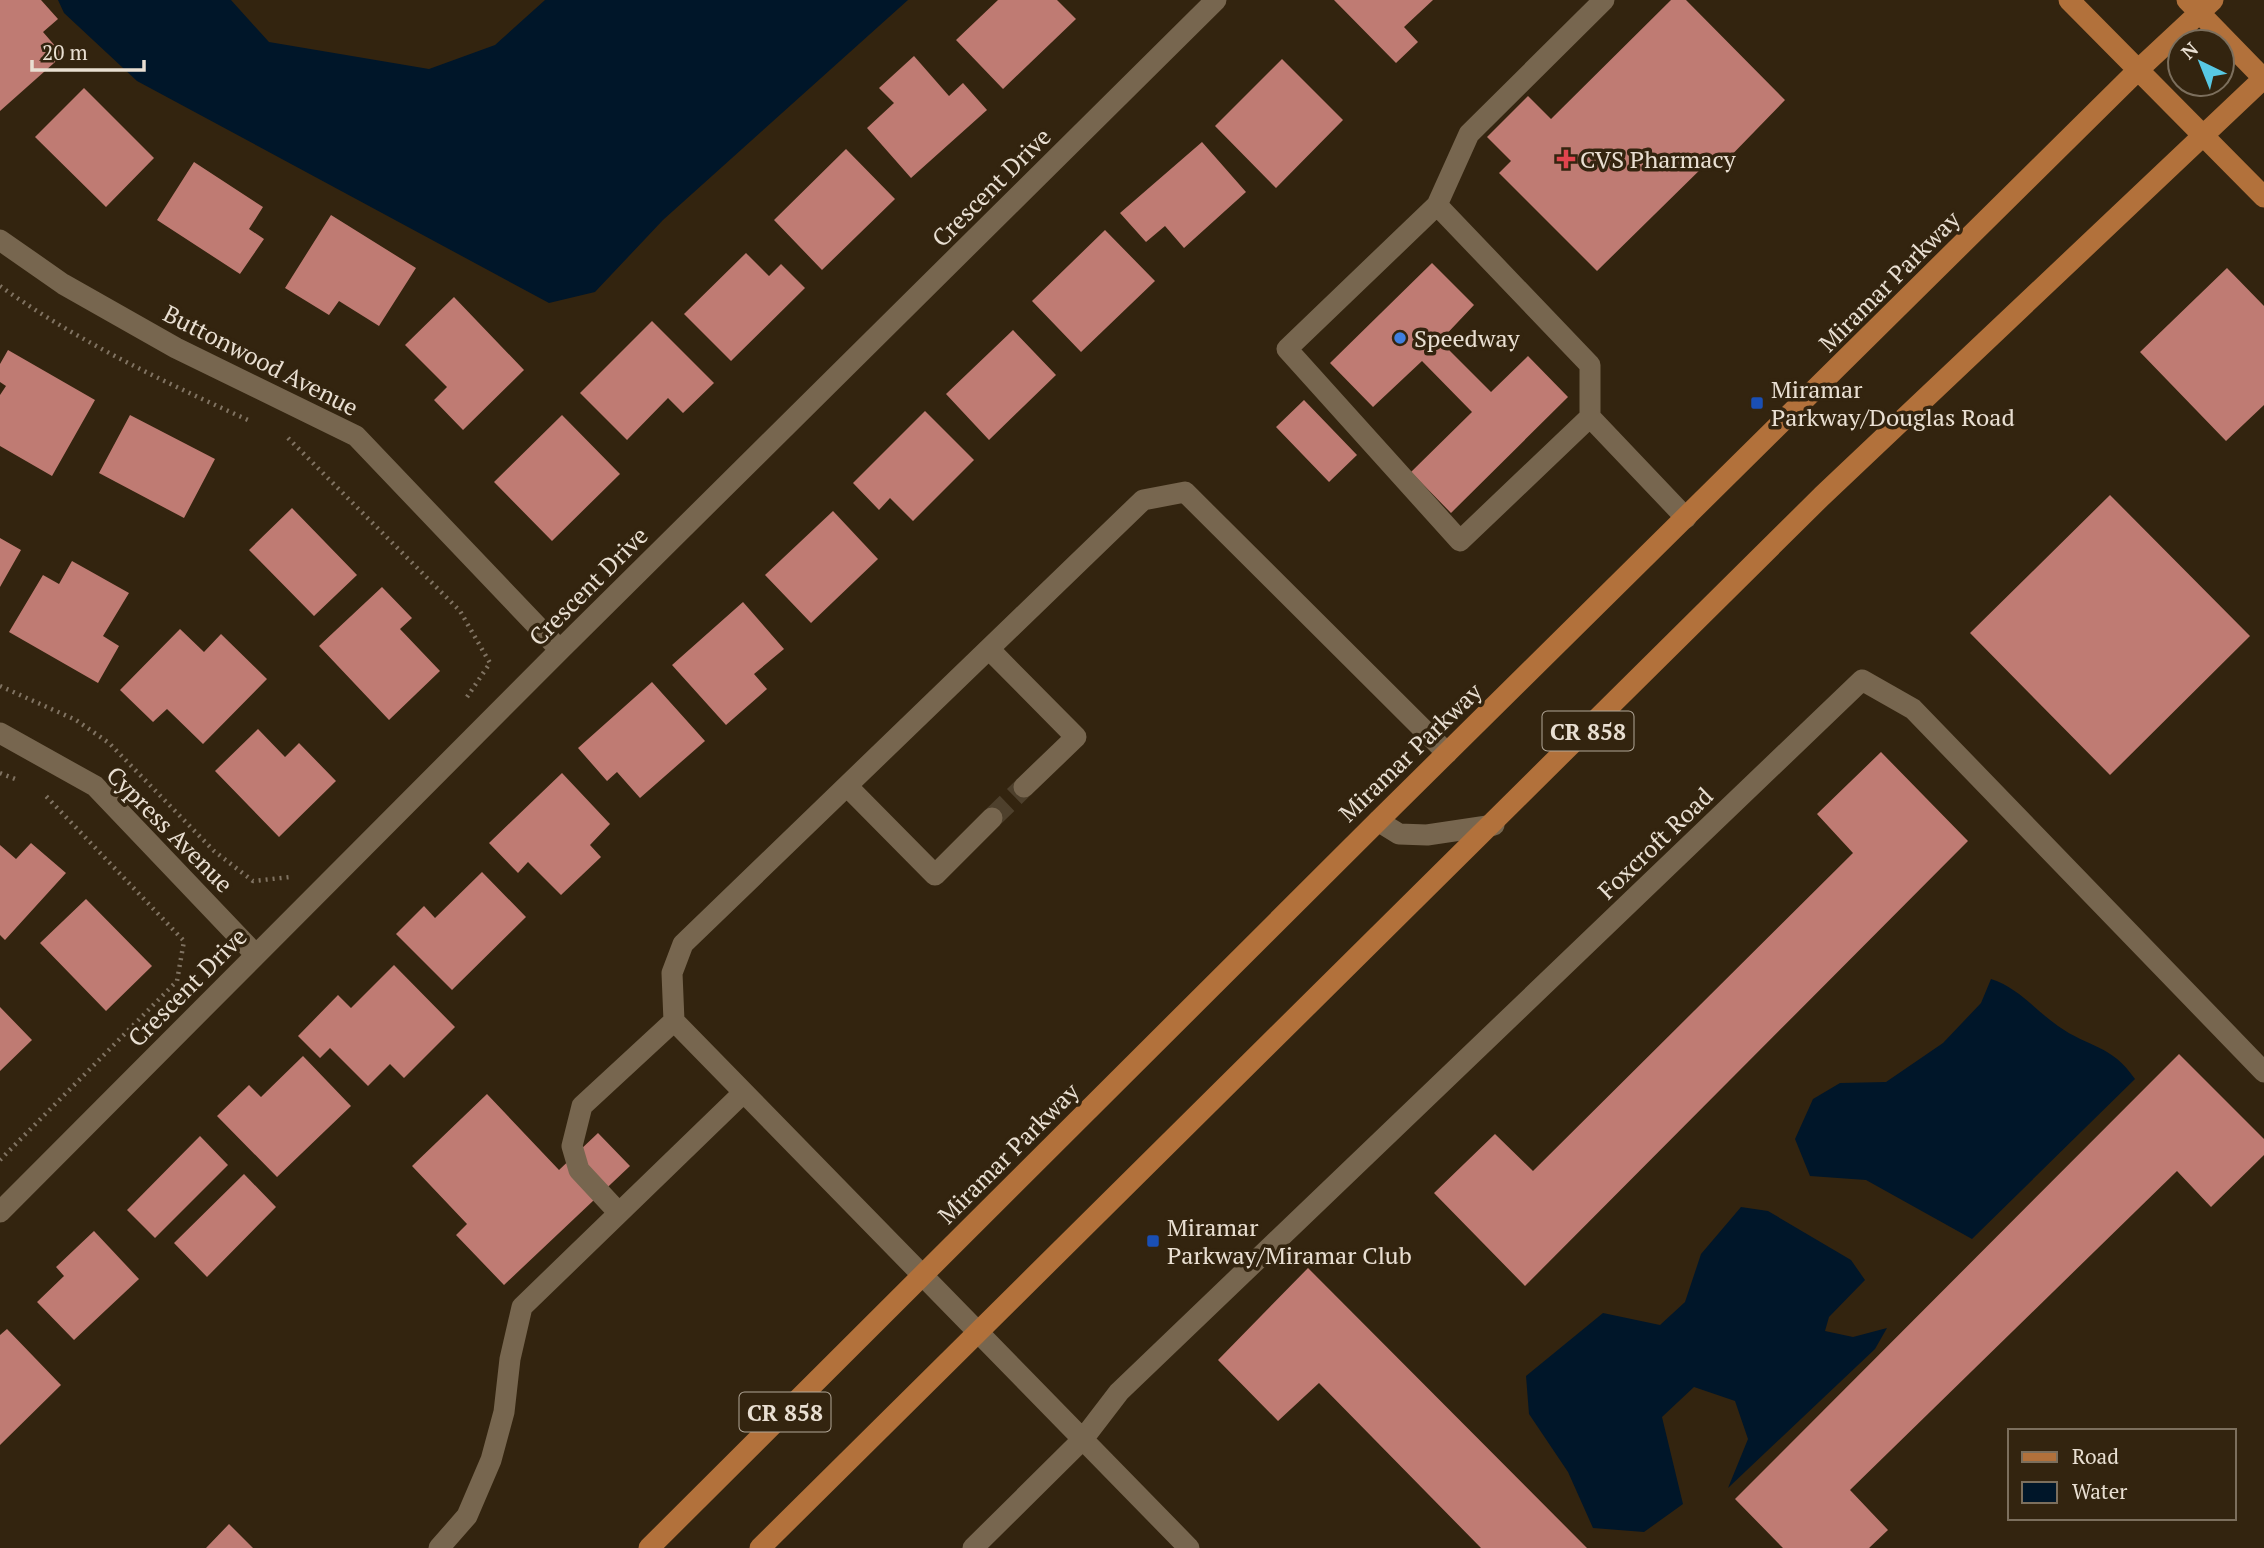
<svg xmlns="http://www.w3.org/2000/svg" width="2264" height="1548" viewBox="0 0 2264 1548" font-family="'PT Serif',serif">
  <style>
    .water { fill: #001629 }
    .building { fill: #bf7b73 }
    .lines { fill: none; stroke-linecap: round; stroke-linejoin: round }
    .minor-tunnel { stroke: #4e402c; stroke-width: 21; stroke-dasharray: 21 10; stroke-linecap: butt }
    .path { stroke: #807362; stroke-width: 4.5; stroke-dasharray: 2 5; stroke-linecap: butt }
    .minor { stroke: #77664f; stroke-width: 21 }
    .major { stroke: #b2713b; stroke-width: 21 }
    .health-dot { fill: #e0444e; stroke: #33240f; stroke-width: 2.5 }
    .shop-dot { fill: #3f7fe0; stroke: #33240f; stroke-width: 2.5 }
    .transit-dot { fill: #1a4fb4; stroke: #33240f; stroke-width: 2.5 }
    .labels { text-anchor: middle; dominant-baseline: central; stroke-width: 7; stroke-linejoin: round; paint-order: stroke }
    .shield { fill: #33240f; stroke: #b2a798; stroke-width: 2 }
    .shield-label { font-size: 23px; font-weight: bold; fill: #e9dfd2 }
    .poi-label { font-size: 24px; fill: #e9dfd2; stroke: #33240f; text-anchor: start }
    .street-label { font-size: 24px; fill: #e9dfd2; stroke: #33240f }
  </style>
  <rect width="100%" height="100%" fill="#33240f"/>
  <!-- water -->
  <path class="water" d="M58,0H231L269,42L429,69L495,45L545,0H908L663,220L595,292L549,303L137,81L64,13Z
    M1991,979C2019,988 2035,1010 2058,1026C2089,1048 2111,1044 2135,1079L1972,1239L1866,1180L1810,1176L1795,1139L1813,1099L1840,1083L1886,1082L1943,1043L1981,1003Z
    M1741,1207L1768,1211L1851,1260L1865,1280L1829,1317L1825,1331L1853,1337L1887,1328L1875,1349L1728,1488L1748,1439L1735,1401L1694,1387L1662,1417L1683,1504L1644,1532L1593,1528L1568,1472L1529,1414L1526,1376L1603,1313L1660,1325L1685,1302L1701,1254Z"/>
  <!-- building -->
  <path class="building" d="M0,0H41L58,19L43,32L63,55L0,111Z
    M998,0H1057L1076,19L1003,89L956,40Z
    M1334,0H1433L1404,27L1418,42L1396,63Z
    M1671,0H1686L1785,100L1720,167L1711,159L1597,271L1499,173L1511,161L1487,137L1528,96L1551,119Z
    M914,56L949,96L963,83L987,110L911,178L867,128L894,103L879,88Z
    M1282,59L1343,120L1276,188L1215,126Z
    M84,88L154,158L106,207L35,137Z
    M1202,142L1246,192L1184,248L1165,226L1146,242L1120,213Z
    M846,149L895,199L822,270L774,220Z
    M194,162L263,207L249,229L264,239L240,274L157,220Z
    M331,215L416,268L379,326L339,301L329,315L285,288Z
    M1105,230L1155,281L1081,352L1032,301Z
    M746,253L769,276L781,264L805,288L731,361L684,314Z
    M1432,263L1474,305L1440,341L1491,392L1528,356L1568,397L1451,513L1411,472L1472,412L1422,361L1373,407L1330,363Z
    M2227,268L2264,306V405L2226,441L2140,352Z
    M454,297L524,370L463,430L434,400L447,387L405,345Z
    M652,321L714,383L683,413L668,398L627,440L580,393Z
    M1013,330L1056,375L989,440L946,394Z
    M8,350L95,400L52,476L0,446V395L6,386L0,382V364Z
    M1304,400L1357,455L1329,482L1276,427Z
    M925,411L974,460L913,521L890,498L879,510L853,483Z
    M130,415L215,459L184,518L99,473Z
    M562,415L620,474L552,541L494,482Z
    M2110,495L2250,636L2110,775L1970,633Z
    M292,508L357,575L314,616L249,550Z
    M833,511L878,559L811,623L765,575Z
    M0,538L21,550L0,587Z
    M72,561L129,593L103,636L119,646L98,683L9,632L43,575L59,584Z
    M382,587L412,618L400,629L440,671L389,720L319,646Z
    M743,602L784,649L754,674L767,689L726,725L672,665Z
    M180,629L204,652L221,634L267,679L203,744L167,709L153,722L120,690Z
    M652,682L705,741L640,798L617,772L607,781L578,748Z
    M258,729L285,757L299,743L336,781L279,837L215,771Z
    M1881,752L1968,841L1525,1286L1434,1193L1495,1134L1533,1171L1853,853L1817,814Z
    M562,773L610,824L590,845L601,857L561,895L528,862L518,873L489,843Z
    M31,843L66,873L5,940L0,935V845L16,859Z
    M482,872L526,917L452,990L396,934L424,906L435,918Z
    M86,899L152,966L106,1011L40,943Z
    M394,965L455,1027L404,1078L390,1064L368,1086L330,1048L320,1058L298,1036L338,995L351,1008Z
    M0,1007L32,1040L0,1071Z
    M2179,1054L2264,1139V1155L2211,1207L2177,1171L1850,1490L1888,1530L1869,1548H1783L1735,1499Z
    M303,1056L351,1106L277,1177L217,1116L249,1085L261,1097Z
    M487,1094L559,1170L598,1133L630,1166L504,1285L456,1235L467,1224L412,1166Z
    M200,1136L228,1165L155,1238L127,1210Z
    M244,1174L276,1207L207,1277L174,1243Z
    M94,1231L139,1279L74,1340L37,1302L64,1276L56,1267Z
    M1308,1268L1587,1548H1481L1319,1383L1278,1421L1218,1360Z
    M7,1329L61,1385L0,1445V1335Z
    M229,1524L253,1548H206Z"/>
  <g class="lines">
    <!-- minor-tunnel -->
    <path class="minor-tunnel" d="M992,818L1024,787"/>
    <!-- path -->
    <path class="path" d="M0,286C77,341 162,381 248,420
      M288,438L460,611L490,663L465,700
      M0,686L76,720L109,743L214,851L253,881L290,877
      M0,773L15,779
      M0,1160L177,981L184,941L44,794"/>
    <!-- minor -->
    <path class="minor" d="M1604,0L1469,134L1437,205L1590,365V417L1686,518
      M1437,205L1287,349L1460,541L1590,417
      M0,240L63,284L176,348L356,436L560,650
      M989,649L1076,737L1024,787
      M0,733L95,786L256,955
      M847,786L935,875L992,818
      M1378,821L1399,834L1427,835L1494,825
      M674,1021L672,973L683,944L1143,500L1185,492L1447,753
      M0,1212L560,650L1216,0
      M619,1213L579,1170L572,1146L582,1106L674,1021L1189,1548
      M439,1548L467,1516L491,1460L504,1412L510,1359L522,1307L743,1093
      M973,1548L1083,1439L1119,1392L1862,680L1913,709L2264,1072"/>
    <!-- major -->
    <path class="major" d="M2069,0L2264,197
      M2187,0L2264,79
      M649,1548L1378,821L2138,70L2213,0
      M760,1548L1822,496L2264,78"/>
  </g>
  <!-- markers -->
  <path class="health-dot" d="M1562.5 148.5h7v7h7v7h-7v7h-7v-7h-7v-7h7z"/>
  <circle class="shop-dot" cx="1400" cy="338" r="7"/>
  <g class="transit-dot">
    <rect x="1750" y="396" width="14" height="14" rx="3.5"/>
    <rect x="1146" y="1234" width="14" height="14" rx="3.5"/>
  </g>
  <g class="labels">
    <!-- shield labels -->
    <g class="shield">
      <rect x="1542.5" y="711.5" width="91" height="39" rx="5"/>
      <rect x="739.5" y="1392.5" width="91" height="39" rx="5"/>
    </g>
    <g class="shield-label">
      <text x="1588" y="731">CR 858</text>
      <text x="785" y="1412">CR 858</text>
    </g>
    <!-- poi labels -->
    <g class="poi-label">
      <text x="1580" y="159">CVS Pharmacy</text>
      <text x="1414" y="338">Speedway</text>
      <text x="1771" y="389">Miramar<tspan x="1771" dy="28">Parkway/Douglas Road</tspan></text>
      <text x="1167" y="1227">Miramar<tspan x="1167" dy="28">Parkway/Miramar Club</tspan></text>
    </g>
    <!-- street labels -->
    <g class="street-label">
      <text transform="translate(991 187) rotate(-45)">Crescent Drive</text>
      <text transform="translate(1889 281) rotate(-45)">Miramar Parkway</text>
      <text transform="translate(261 360) rotate(27)">Buttonwood Avenue</text>
      <text transform="translate(588 586) rotate(-45)">Crescent Drive</text>
      <text transform="translate(1410 752) rotate(-44)">Miramar Parkway</text>
      <text transform="translate(170 829) rotate(45)">Cypress Avenue</text>
      <text transform="translate(1655 843) rotate(-44)">Foxcroft Road</text>
      <text transform="translate(187 987) rotate(-45)">Crescent Drive</text>
      <text transform="translate(1008 1153) rotate(-45)">Miramar Parkway</text>
    </g>
  </g>
  <!-- legend -->
  <rect x="2008" y="1429" width="228" height="91" fill="#33240f" stroke="#7c6f5d" stroke-width="2"/>
  <rect x="2022" y="1452" width="35" height="10" fill="#b2713b" stroke="#7c6f5d" stroke-width="2"/>
  <text x="2072" y="1464" font-size="21" fill="#e9dfd2">Road</text>
  <rect x="2022" y="1482" width="35" height="21" fill="#001629" stroke="#7c6f5d" stroke-width="2"/>
  <text x="2072" y="1499" font-size="21" fill="#e9dfd2">Water</text>
  <!-- north arrow -->
  <g transform="translate(2201 63) rotate(317)"><circle r="33" fill="#33240f" stroke="#7c6f5d" stroke-width="2"/>
  <path d="M0-5L12 26L0 18L-12 26Z" fill="#58c8e4"/>
  <text y="-10" font-size="19" font-weight="bold" text-anchor="middle" fill="#e9dfd2">N</text>
  </g>
  <!-- scale -->
  <path d="M32 60v10h112v-10" fill="none" stroke="#e9dfd2" stroke-width="3.5"/>
  <text x="42" y="60" font-size="21" fill="#e9dfd2" stroke="#33240f" stroke-width="5" paint-order="stroke">20 m</text>
</svg>
